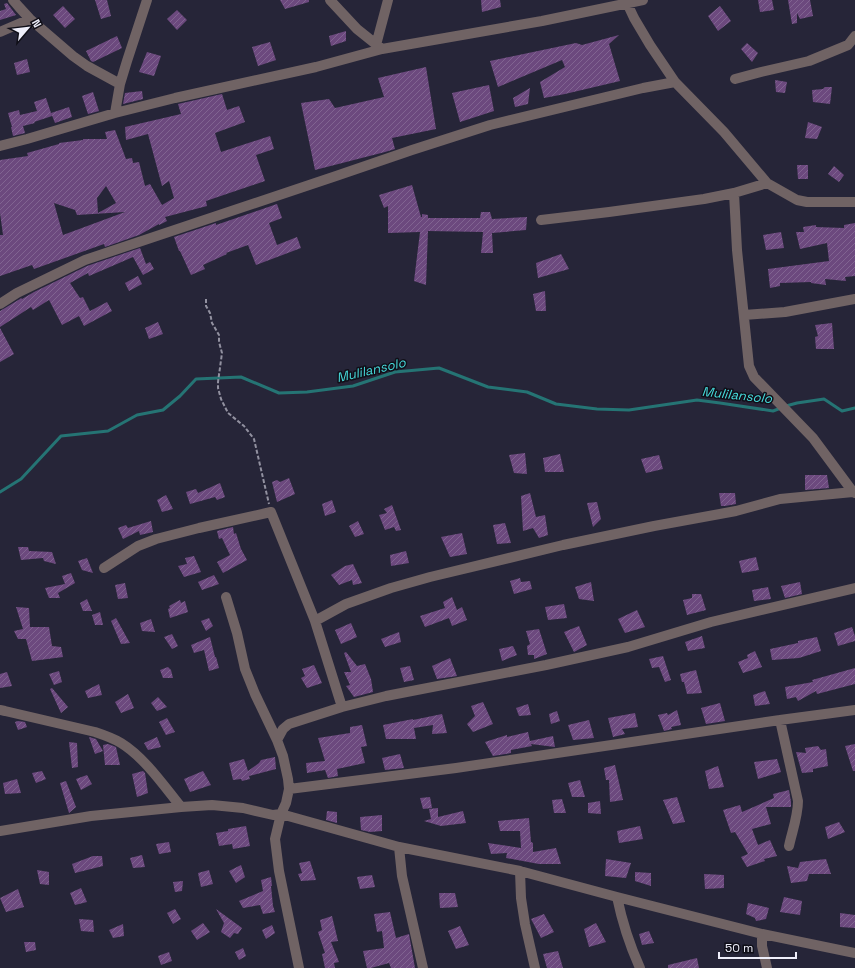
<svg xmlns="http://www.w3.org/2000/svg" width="855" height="968" viewBox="0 0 855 968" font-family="'Space Grotesk',sans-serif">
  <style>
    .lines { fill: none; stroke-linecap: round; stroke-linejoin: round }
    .stream { stroke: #257474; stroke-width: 3 }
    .building { fill: url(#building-hatch); fill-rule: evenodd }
    .path { stroke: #9291a0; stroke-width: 2; stroke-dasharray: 4 2; stroke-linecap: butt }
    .minor { stroke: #706364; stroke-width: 10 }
    .labels { text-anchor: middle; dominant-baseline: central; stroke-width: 3; stroke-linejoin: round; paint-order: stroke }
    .water-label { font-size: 13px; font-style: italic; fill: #47ddde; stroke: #100f18 }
  </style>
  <defs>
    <pattern id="building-hatch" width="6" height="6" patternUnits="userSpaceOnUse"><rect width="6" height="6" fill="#6c497e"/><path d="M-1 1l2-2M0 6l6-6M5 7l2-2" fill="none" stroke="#816491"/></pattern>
  </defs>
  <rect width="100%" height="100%" fill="#262538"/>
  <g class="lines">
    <!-- stream -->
    <path class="stream" d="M786,406L797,403L824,399L842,411L855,408
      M0,492L21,479L61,436L108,431L137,415L163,410L180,396L196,379L241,377L279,393L307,392L353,386L395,372L439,368L488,387L527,392L556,404L597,409L629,410L697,400L720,403L773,411L781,408"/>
  </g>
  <!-- building -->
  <path class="building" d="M95,0H107L111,16L101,19Z
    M280,0H309V2L285,9Z
    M481,0H500L501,7L482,12Z
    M758,0H772L774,10L760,12Z
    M788,0H810L813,16L800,19L797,13V23L792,24Z
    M7,3L16,15L0,20V11L6,9L4,4Z
    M63,6L75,19L65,28L53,15Z
    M720,6L731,21L718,31L708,16Z
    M177,10L187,20L177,30L167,19Z
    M346,31V41L331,46L329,36Z
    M619,35L609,44L620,81L565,94L544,98L540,82L565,67L562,60L498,87L490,61L576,43L582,45Z
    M117,36L122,48L93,62L91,61L86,51Z
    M270,42L276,60L258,66L252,47Z
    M747,43L758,53L752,62L741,49Z
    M147,52L161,56L154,76L139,72Z
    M27,59L30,72L17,75L14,63Z
    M426,67L436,129L392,138L395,149L385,152L315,170L301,103L329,99L335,108L384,97L378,78Z
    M775,80L787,82L785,93L776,92Z
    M489,85L494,111L460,122L452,93Z
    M825,87H832L830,104L813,102L812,90L823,89Z
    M530,88L528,104L515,107L513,98Z
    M142,91L143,99L123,104L125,93Z
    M93,92L99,111L88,114L82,96Z
    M222,94L227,110L239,106L245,122L215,133L221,152L270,136L274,149L256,155L265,181L206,201L207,206L165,217L167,221L159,225V224L139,235L105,247L104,244L34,269L32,265L0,276V235H3L0,213V160L28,156L27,153L59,144V143L83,140V139H107L105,132L115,130L126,159L132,158L133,163L139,162L145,186L150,184L162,205L174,198L169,181L162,186L148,134L126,140L125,127L181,114L178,104ZM106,186L116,203L98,213L97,198ZM54,203L75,210L77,215L125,212L63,235Z
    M46,98L52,116L34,122L35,123L23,126L25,133L13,136L11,127H12L8,113L19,110L20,115L37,111L34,102Z
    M69,107L72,117L55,123L51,113Z
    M808,122L822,127L817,139L805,138Z
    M797,165H808V179H798Z
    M834,166L844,175L839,182L828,174Z
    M412,185L421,217H422V214L428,215V218H480L481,212H490L492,219L527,217L526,230L492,233L493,253H481L483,232L428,231L426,285L414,281L420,232L388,233V206L384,208L379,195Z
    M277,204L282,218L269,223L277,245L297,237L301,248L256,265L248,245L226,253L227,254L203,265L205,269L191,275L180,251H179L174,237L216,223V225Z
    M855,223V276L845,277L846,281L825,279L826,285L811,283V282L780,283V286L770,288L768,269L829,261L827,243L800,249L796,232H804L803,227L816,225V227L844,228V225Z
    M781,232L784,248L766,250L763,235Z
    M140,248L146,264L150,262L154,269L143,275L133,257L89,276L88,273L70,283L80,298L83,297L90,311L107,302L112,311L84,326L79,316L62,325L49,300L33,310L31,307L0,327V311L20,299L21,298L22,299L34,292L87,266Z
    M561,254L569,269L538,278L536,263Z
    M138,276L142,284L129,291L125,283Z
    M545,291L546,311H536L533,294Z
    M158,322L163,334L149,339L145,328Z
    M832,323L834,349H816L815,337L818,336L815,325Z
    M0,328L14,354L0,362Z
    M525,453L527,474L514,473L509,455Z
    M560,454L564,472H545L543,458Z
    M659,455L663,469L646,473L641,459Z
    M805,475H827L829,488L805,490Z
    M289,478L295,494L277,502L272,482L277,480L280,482Z
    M220,483L225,497L217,500L215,497L190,504L186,492L196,489L198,493Z
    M530,493L536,517L545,515L548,535L539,538L533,528L523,531L521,496Z
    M719,493H735L736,504L725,506H721Z
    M166,495L173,509L162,512L157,500Z
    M332,500L336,512L325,516L322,504Z
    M597,502L601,519L593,527L587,503Z
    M392,505L401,530L396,531L394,527L385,530L379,515L387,513L384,509Z
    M151,521L153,532L140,535L139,531L123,539L118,528L126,525L128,528Z
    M358,521L364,534L355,537L349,526Z
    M505,523L511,543L497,544L493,525Z
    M233,527L234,534L236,533L241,549L247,560L223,573L217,562L230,555L222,538L219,539L217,531Z
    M462,533L467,554L450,557L441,537Z
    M18,547H28L29,551L52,552L56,564L44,561L43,558L21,560Z
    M406,551L409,563L391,566L390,555Z
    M194,556L201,572L184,577L178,566L187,564L185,558Z
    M756,557L759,570L742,573L739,561Z
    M87,558L93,573L82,570L78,561Z
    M353,564L362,583L353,585L352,580L339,585L331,575L345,566Z
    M71,573L75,583L58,593L60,598H49L45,588L65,584L62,576Z
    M214,575L219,584L202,590L198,582Z
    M520,578L521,582L530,581L532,589L514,594L510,581Z
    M591,582L594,601L579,599L575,587Z
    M800,582L802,594L785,598L781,586Z
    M125,583L128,598L118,599L115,585Z
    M768,587L771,599L754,601L752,590Z
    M692,594H701L706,610L687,615L683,600L692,598Z
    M452,597L457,610L462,607L467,620L452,626L449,618L425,627L420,616L445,608L443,602Z
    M87,599L92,611H83L80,603Z
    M180,600L181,603L185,601L188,612L170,618L168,609L170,608L169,606Z
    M564,604L567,618L548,620L545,607Z
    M16,607L29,608L30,627H49L52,646L61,647L63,657L32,661L26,639H18L14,631L23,629Z
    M637,610L645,627L625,633L618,619Z
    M100,612L103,625H95L92,615Z
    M116,618L127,638L130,643L121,644L111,621Z
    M209,618L213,626L206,631L201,621Z
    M151,619L155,632L142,631L140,623Z
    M351,623L357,637L341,644L335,630Z
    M579,626L587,645L574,652L564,632Z
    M852,627L855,636V641L838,646L834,633Z
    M539,629L547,654L534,659V655H528L527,646L530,644L526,631Z
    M399,632L401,642L385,647L381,639Z
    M172,634L178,646L172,649L164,637Z
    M702,636L705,648L688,651L685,642Z
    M210,637L215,657H216L219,668L209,671L204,650L194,653L191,645Z
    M817,637L821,651L799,658L772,660L770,649L798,643V641Z
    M513,646L517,655L502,661L499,649Z
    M755,651L762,667L743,673L738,662L748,658L747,655Z
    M346,652L357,666L365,664L371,679L373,692L354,697L346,686L350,685L344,672H351L344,653Z
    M663,656L671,680L665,682L659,667L652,668L649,659Z
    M450,658L457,676L437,679L432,666Z
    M314,665L322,683L307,688L301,678L305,676L302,669Z
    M410,666L414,680L404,682L400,668Z
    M168,667L171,670L173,678H163L160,670Z
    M855,668V684L817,694L816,691L798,701L796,697L787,699L785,687L813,682L812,680Z
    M696,670L702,693L687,694L684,682H682L680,674Z
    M59,671L62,682L54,685L49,674Z
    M7,672L12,686L0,688V674Z
    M99,684L102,695L88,698L85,691Z
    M52,688L68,707L61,713L50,689Z
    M765,691L770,704L755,706L753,695Z
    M128,694L134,708L121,713L115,702Z
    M158,697L167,707L157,711L151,703Z
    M483,702L493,724L473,732L467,724L475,716L471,706Z
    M720,703L725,721L706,724L701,708Z
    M528,704L531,715L519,716L516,708Z
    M677,710L681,725L671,727L672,729L664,731L658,715L667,713L668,715Z
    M557,711L560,721L551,724L549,714Z
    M635,713L638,727L622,729L625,734L613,737L608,718Z
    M442,714L447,733L432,734L433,725L414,728L416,739H386L383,725L413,719V720Z
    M167,718L175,732L166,735L159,722Z
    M589,720L594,738L573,740L568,725Z
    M18,721L25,722L27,727L18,730L15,722Z
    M362,725L367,746L361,747L365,763L337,769L338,776L328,778L325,770L307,773L306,763L325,761L318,738L350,733V727Z
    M528,732L530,741L553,736L555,747L531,744L532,746L511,750V753L493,756L485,742L507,735V737Z
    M89,737L96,739L103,751L95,754Z
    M157,737L161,747L148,750L144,743Z
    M69,742L77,743L78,767L72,768Z
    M108,744L116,747L120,765H105L103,745Z
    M855,744V771H853L845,746Z
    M818,746L821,750L826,749L828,766L813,769V772L802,773L796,752L806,753L805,748Z
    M400,754L404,768L385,770L382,758Z
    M275,757L276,769L249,776L250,779L242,781L241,779L233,780L229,763L244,759L248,771L259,763L261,760Z
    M777,759L781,772L758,779L754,762Z
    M615,765L623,800L610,802L609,780H606L604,768Z
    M718,766L724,787L709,789L705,771Z
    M42,771L46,779L36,783L32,773Z
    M143,771L145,773L148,793L137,797L132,774Z
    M203,771L211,785L190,792L184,779Z
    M87,775L92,784L81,790L76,779Z
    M17,779L21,793L5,794L3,783Z
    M580,780L585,797H572L568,783Z
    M66,781L76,807L69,813L60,783Z
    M789,790L791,802V807H766L771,824L752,829L758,845L770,840L777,856L764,859L765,861L747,867L741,857L748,854L735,832L731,833L723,810L740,805L742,812L774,798L773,794Z
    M430,797L432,808L423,809L420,798Z
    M677,797L685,822L673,824L663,800Z
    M562,799L566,813H554L552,800Z
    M600,801L601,814L588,813V803Z
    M438,808V817L463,811L466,823L441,826L424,821L431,819L429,809Z
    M327,811L337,812V823L326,820Z
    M382,815V831L370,832L361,830L360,817Z
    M529,818L531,842L533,843V852L556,848L561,864H539L506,858L507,853L491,854L488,843L521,848L520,831H500L498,821Z
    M839,822L845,832L828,839L825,827Z
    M246,826L250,846L233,849L232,844L219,846L216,833L228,831V829Z
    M640,826L643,839L619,843L617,831Z
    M169,842L171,852L159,854L156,844Z
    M142,855L145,867L133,868L130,858Z
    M93,856H102L103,866L75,873L72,864Z
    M606,859L631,863L626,878L605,876Z
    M826,859L831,874H809L807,881L791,883L787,866L798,868L800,862Z
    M310,861L316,880L301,881L298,874L302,873L299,863Z
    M241,865L245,877L236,883L229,871Z
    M37,870L49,872V885L40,884Z
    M209,870L213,884L201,887L198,873Z
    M635,872L651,873V886L635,881Z
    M704,874L724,875V888L705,889Z
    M372,875L375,887L360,889L357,877Z
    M271,877L272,886H271L273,906L275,912L263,914L260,905L243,908L239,901L263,891L261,880Z
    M183,881L182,891L175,892L173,882Z
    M81,888L87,902L75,905L70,893Z
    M18,889L24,907L6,912L0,898Z
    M439,893H455L458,907L440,908Z
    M784,897L802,901L800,915L780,912Z
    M748,903L769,908L766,919L756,921L755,918L746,914Z
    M175,909L181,919L173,924L167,913Z
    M216,909L242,928L238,934L234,933L230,938L221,932L224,923Z
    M390,912L396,938L409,934L415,968H391L389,963L371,968H367L363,951L384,948L382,931L377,932L374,914Z
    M840,913L855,915V928L840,927Z
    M544,914L554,932L541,938L531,919Z
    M332,916L338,941L331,942L339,962L334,963L335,968H325L322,954L325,953L318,932L322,930L320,920Z
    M79,919L93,920L94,932L81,931Z
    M203,923L210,932L197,940L191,931Z
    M596,923L606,942L589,947L584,929Z
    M123,924L124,936L113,938L109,930Z
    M272,925L275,933L266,939L262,930Z
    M460,926L469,945L456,949L448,931Z
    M649,931L654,943L642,945L639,934Z
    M24,942H35L36,950L26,952Z
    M243,948L246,956L239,960L235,952Z
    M558,951L563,968H547L543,954Z
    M169,952L172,961L161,965L158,956Z
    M697,958L699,968H668V965Z"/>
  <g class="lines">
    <!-- path -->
    <path class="path" d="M206,299V306L210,313L212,323L219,335V342L222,353L218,382V388L221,399L228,413L244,426L254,439L269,504"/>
    <!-- minor -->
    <path class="minor" d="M13,0L19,7L30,19L73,56L87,66L120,84
      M330,0L357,29L382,49
      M627,0V3L634,18L650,45L675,82L724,132L767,183L797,200L807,202H855
      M0,32L30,19
      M376,45L388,0
      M735,79L761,72L809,61L848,45L855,36
      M115,113L120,84L127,61L147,0
      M0,146L27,139L115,113L175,98L316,67L382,49L542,21L643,0
      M734,193L737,250L749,366L754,377L813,438L853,492L855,493
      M541,220L609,212L704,199L734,193L767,183
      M0,304L17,293L85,260L336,176L412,150L490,125L643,88L675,82
      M744,315L785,312L855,299
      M104,568L138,546L156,539L199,528L271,512L315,621L342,707L289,724L283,729L277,740L283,756L288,779L289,789L286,803L281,814L275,839L279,871L299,968
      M226,597L237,633L245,669L255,694L277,740
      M315,621L346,604L391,588L430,577L563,545L654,526L736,511L780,499L853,492
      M342,707L386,696L546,665L628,647L711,622L855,588
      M0,710L5,711L95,732C104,735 113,738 121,743C144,757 164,786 181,807
      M780,720L798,801C798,816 792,832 789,846
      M289,789L456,768L780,720L855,710
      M0,831L91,816L181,807L212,805L243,808L273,815L281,814L399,847L520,871L617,897L762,934L855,953
      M399,847L402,876L423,968
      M520,871L521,898L525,924L535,968
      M617,897C622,921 630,946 640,968
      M762,934V946L767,968"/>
  </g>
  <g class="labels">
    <!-- water labels -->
    <g class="water-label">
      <text transform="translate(371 370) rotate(-13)">Mulilansolo</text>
      <text transform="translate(737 395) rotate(6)">Mulilansolo</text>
    </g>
  </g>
  <!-- north arrow -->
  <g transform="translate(28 28) rotate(62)" stroke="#100f18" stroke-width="3" paint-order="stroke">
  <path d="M0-3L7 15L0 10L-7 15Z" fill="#efeffb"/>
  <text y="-6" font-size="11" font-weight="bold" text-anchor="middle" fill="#efeffb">N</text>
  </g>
  <!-- scale -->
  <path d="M719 952v6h77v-6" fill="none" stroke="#efeffb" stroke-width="2"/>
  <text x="725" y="952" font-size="12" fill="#efeffb" stroke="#100f18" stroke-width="3" paint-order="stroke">50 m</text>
</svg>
